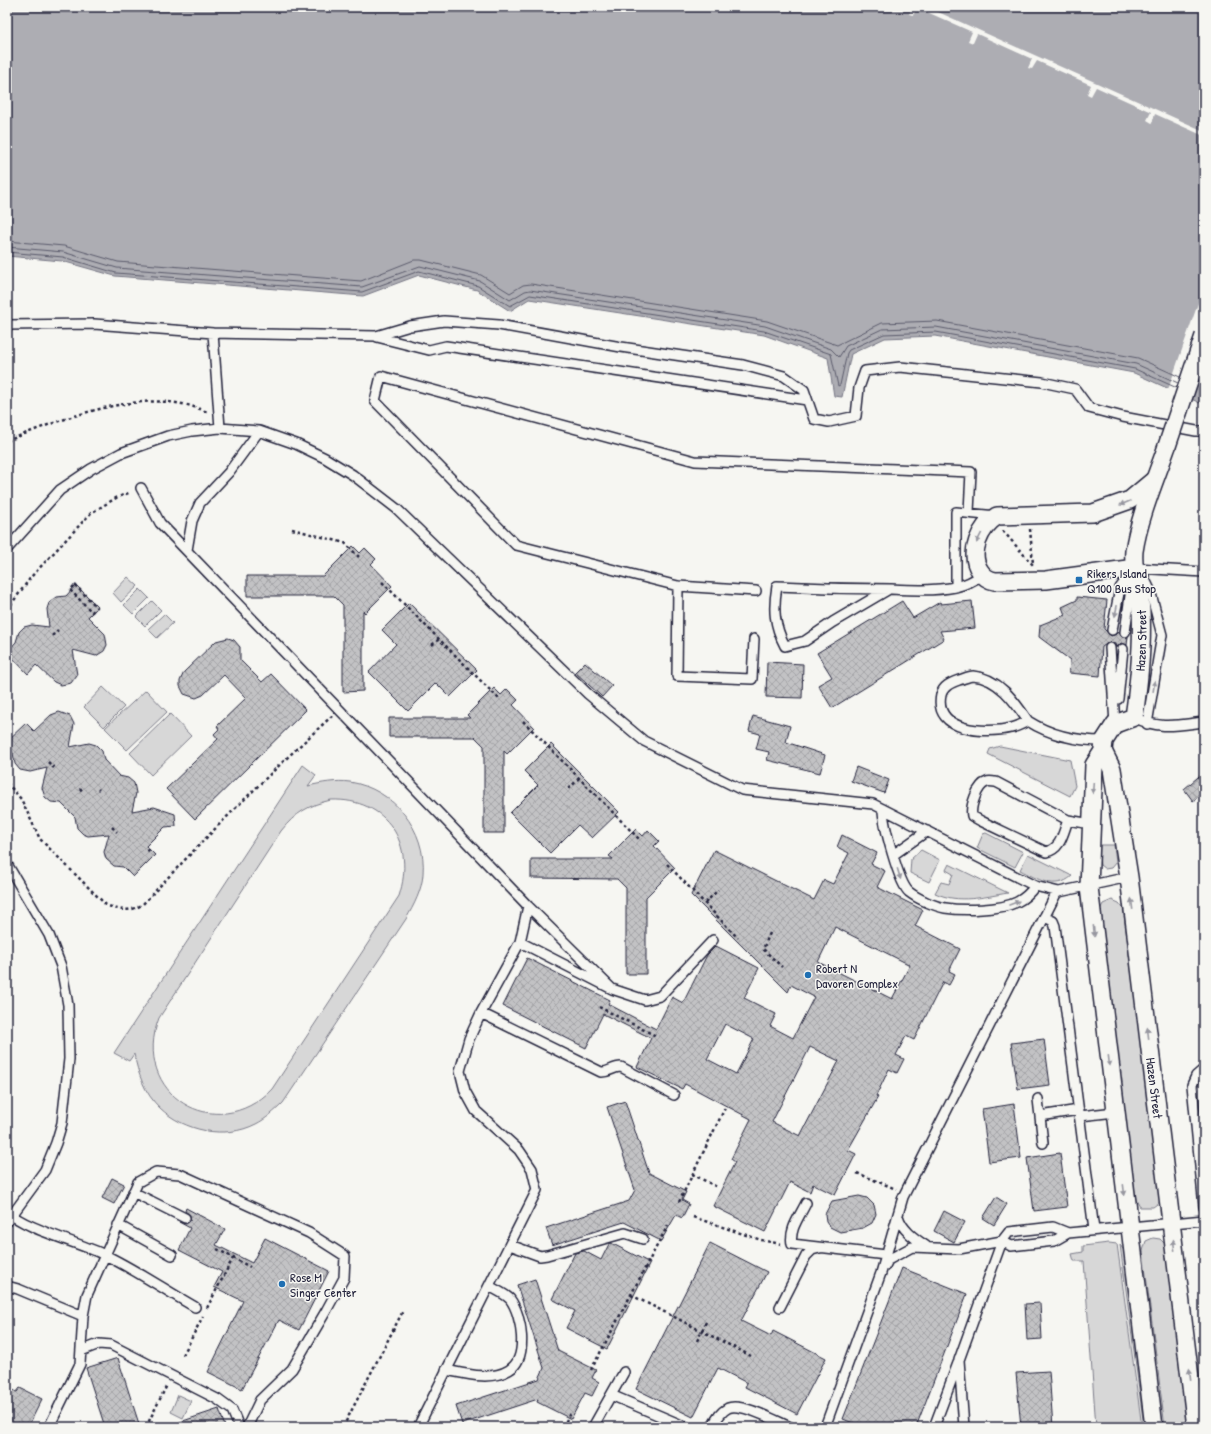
<svg xmlns="http://www.w3.org/2000/svg" width="1211" height="1434" viewBox="0 0 1211 1434" font-family="'Patrick Hand',sans-serif">
  <style>
    .green { fill: #d7d7d7; stroke: #7c7c89; fill-rule: evenodd }
    .water { fill: #adadb3; stroke: #757583 }
    .pier { fill: #f6f6f2 }
    .lines { fill: none; stroke-linecap: round; stroke-linejoin: round }
    .shore { stroke: #5a5a6b; stroke-width: 1 }
    .building { fill: url(#building-cross-hatch); stroke: #22223b; fill-rule: evenodd }
    .lane-casing { stroke: #22223b; stroke-width: 12 }
    .street-casing { stroke: #22223b; stroke-width: 20 }
    .path { stroke: #22223b; stroke-width: 2.5; stroke-dasharray: 3 3; stroke-linecap: butt }
    .lane { stroke: #f6f6f2; stroke-width: 9 }
    .street { stroke: #f6f6f2; stroke-width: 17 }
    .street-bridge-casing { stroke: #22223b; stroke-width: 20; stroke-linecap: butt }
    .street-bridge { stroke: #f6f6f2; stroke-width: 17 }
    .oneway { fill: #9797a0 }
    .poi-dot { fill: #1f6fb2; stroke: #f6f6f2; stroke-width: 1.5 }
    .labels { text-anchor: middle; dominant-baseline: central; stroke-width: 3; stroke-linejoin: round; paint-order: stroke }
    .poi-label { font-size: 13px; fill: #22223b; stroke: #f6f6f2; text-anchor: start }
    .street-label { font-size: 13px; fill: #22223b; stroke: #f6f6f2 }
  </style>
  <defs>
    <pattern id="building-cross-hatch" width="8" height="8" patternUnits="userSpaceOnUse"><rect width="8" height="8" fill="#c2c2c4"/><path d="M0 0l8 8M0 8l8-8" fill="none" stroke="#a6a6a9"/></pattern>
  </defs>
  <rect width="100%" height="100%" fill="#f6f6f2"/>
  <filter id="ink" filterUnits="userSpaceOnUse"><feTurbulence type="fractalNoise" baseFrequency=".025" numOctaves="2"/><feDisplacementMap in="SourceGraphic" scale="8" xChannelSelector="R" yChannelSelector="G"/><feConvolveMatrix kernelMatrix="1 2 1 2 8 2 1 2 1" color-interpolation-filters="sRGB"/></filter>
  <g filter="url(#ink)">
    <!-- green -->
    <path class="green" d="M128,577L138,586L121,602L113,593Z
      M140,589L149,598L133,614L124,605Z
      M152,601L161,610L145,626L136,617Z
      M164,614L173,623L157,638L148,629Z
      M103,687L124,707L104,727L84,707Z
      M146,690L167,712L127,750L105,728Z
      M170,714L191,736L151,775L130,753Z
      M1000,746L1070,760L1075,786L1070,796L988,754L990,749Z
      M303,765L316,775L308,786C321,783 336,780 350,782C393,789 427,830 423,874C422,890 414,905 406,919L283,1103C275,1111 266,1119 256,1124C225,1140 184,1131 160,1108C144,1093 138,1073 134,1054L129,1061L114,1053ZM331,800C387,798 416,844 399,896L272,1089C216,1147 130,1093 159,1018L281,831C295,813 309,805 331,800Z
      M986,833L1023,852L1015,867L977,848L983,834Z
      M1098,845H1114L1116,862L1111,868L1105,869L1100,865Z
      M921,850L940,860L929,882L910,873L911,859Z
      M1028,854L1072,876C1055,891 1038,879 1020,870Z
      M949,864L1008,893C983,897 959,904 935,893L941,882L949,884L953,874L946,870Z
      M1112,900L1119,903L1123,908L1161,1197L1160,1202L1153,1207H1140L1136,1200L1104,959L1100,910L1103,904Z
      M1153,1238L1160,1239L1166,1245L1190,1427H1165L1143,1251L1146,1241Z
      M1109,1243L1117,1244L1142,1427H1096L1084,1261H1074L1072,1254L1083,1252V1246Z
      M1120,1245L1126,1253L1148,1427H1144Z
      M178,1395L191,1401L183,1418L171,1412Z"/>
    <!-- water -->
    <path class="water" d="M7,7H1204V401L1200,403L1134,373L935,336L885,338L851,354L842,397L834,396L828,358L764,335L529,299L510,311L477,290L419,275L363,296L115,276L62,261L7,256Z"/>
    <!-- pier -->
    <path class="pier" d="M912,7H927L1204,131V136L1155,114L1152,123L1147,120L1151,112L1096,87L1091,96L1087,94L1091,85L1037,61L1032,69L1028,68L1032,59L977,34L973,43L968,41L972,32L918,8L913,15L909,14Z
      M1204,286V365L1192,401L1168,390Z"/>
    <g class="lines">
      <!-- shore -->
      <path class="shore" d="M7,241L64,246L118,262L361,281L414,260H421L481,275L510,293L523,285L531,284L767,321L837,345L882,323L937,321L1138,358L1180,377
        M7,247L63,252L117,268L362,287L420,266L480,281L510,300L525,291L530,290L765,326L831,349L839,357L846,346L882,329L936,327L1136,364L1178,383
        M7,252L63,257L116,273L362,292L419,271L478,286L510,306L530,295L764,331L831,354L838,386L840,385L847,353L849,350L884,334L936,332L1135,369L1177,388"/>
    </g>
    <!-- building -->
    <path class="building" d="M353,546L360,553L365,548L376,559L371,564L392,586L365,613L363,611V691L343,692V605L334,596H247V576H323Z
      M76,585L98,607L88,617L105,634L107,645L104,651L96,656L73,650L77,675L71,683L61,685L54,682L36,665L28,674L7,652L16,642L19,632L24,627L32,625L49,627L47,609L49,603L57,597L66,596Z
      M1077,597L1107,600L1104,629L1111,636L1116,634L1118,631L1122,637H1128L1127,645L1121,643L1116,648L1115,644L1109,642L1102,647L1100,676L1069,673L1070,660L1039,637L1040,625L1065,615L1062,607L1077,600Z
      M902,601L913,618L940,602L941,604L972,601L975,628L940,631L944,639L832,708L818,685L832,677L817,653Z
      M409,603L477,670L450,697L436,683L408,711L369,672L396,644L382,630Z
      M228,638L234,640L240,647V660L262,682L271,674L306,710L195,819L166,789L218,739L214,734L219,729L217,726L246,698L224,675L203,695L196,698L184,694L180,686V681L184,672L216,641Z
      M585,662L612,686L602,697L575,672Z
      M767,662L803,664L802,698L766,697Z
      M494,688L501,695L507,689L518,700L513,705L534,727L507,754L504,751V833H484V746L475,737H389V718H470L467,715Z
      M59,712L70,716L74,724L70,747L89,743L96,745L102,751L104,760L119,776L128,778L134,783L136,793L132,811L154,807L175,814L176,826L165,827L146,846L155,855L133,877L123,867L114,866L106,859L104,852L109,834L88,836L83,834L77,828L75,817L61,803L51,802L45,797L42,788L47,768L30,772L20,770L15,764L13,753L7,747V741L26,723L34,731L51,715Z
      M753,716L790,726L786,742L825,755L820,773L767,760L769,752L756,749L760,734L749,731Z
      M551,744L619,812L592,838L578,825L550,853L510,813L538,785L524,771Z
      M856,767L889,780L884,793L851,781Z
      M1204,772V792L1193,801L1184,789Z
      M636,829L643,836L648,830L659,841L654,846L675,868L646,897V974H626V888L617,879L531,878V859H613L609,856Z
      M842,835L877,853L871,864L885,871L877,887L923,910L915,926L960,949L949,971L955,974L949,985L943,982L914,1040L906,1036L896,1055L904,1059L897,1073L889,1069L876,1096L878,1097L848,1150L856,1154L835,1195L813,1184L810,1192L790,1182L765,1232L713,1206L735,1162L731,1159L751,1119L685,1084L682,1089L637,1067L651,1038L603,1014L586,1048L503,1006L527,958L610,1000L608,1004L656,1029L672,997L683,1003L707,955L716,946L759,968L744,998L776,1014L770,1026L793,1038L814,997L791,985L788,992L691,895L714,850L814,900L824,880L833,884L849,853L837,847ZM835,927L910,965L892,999L818,962ZM725,1024L754,1039L736,1074L707,1059ZM810,1047L839,1061L800,1136L772,1122Z
      M1044,1039L1050,1085L1018,1089L1011,1043Z
      M625,1101L649,1173L686,1192L682,1200L689,1204L682,1218L676,1215L661,1241L624,1222L552,1245L546,1228L629,1201L635,1190L607,1107Z
      M1014,1104L1021,1158L989,1162L982,1109Z
      M1060,1153L1067,1207L1034,1211L1027,1158Z
      M112,1178L124,1184L114,1204L102,1198Z
      M859,1196L867,1198L874,1205L876,1214L872,1223L863,1228L840,1232L830,1227L826,1221L825,1214L832,1201Z
      M996,1197L1007,1204L994,1225L983,1218Z
      M186,1208L225,1229L216,1245L252,1263L265,1238L329,1271L299,1330L279,1320L242,1389L208,1372L243,1301L214,1287L222,1272L179,1250L190,1228L179,1222L186,1224L190,1221V1215L185,1211Z
      M944,1211L965,1222L954,1242L934,1231Z
      M611,1243L650,1263L607,1349L566,1328L575,1311L552,1299L575,1253L584,1251L601,1260L609,1244Z
      M710,1243L767,1272L741,1321L771,1336L773,1331L826,1358L797,1414L745,1387L747,1383L718,1368L693,1417L636,1389Z
      M902,1268L967,1294L916,1427H863L843,1419Z
      M535,1279L558,1351L596,1370L592,1378L599,1382L592,1396L585,1393L571,1419L537,1402L538,1399L462,1424L456,1406L539,1379L544,1368L517,1285Z
      M1040,1303L1042,1339L1027,1340L1025,1304Z
      M118,1358L121,1368L140,1427H105L86,1368Z
      M1049,1371L1053,1427H1021L1016,1373Z
      M7,1387L17,1392L20,1388L42,1399L28,1427H7Z
      M219,1409L225,1427H172L171,1425Z"/>
    <g class="lines">
      <defs>
        <path id="lane" d="M7,325L94,324L213,333L376,336L410,326L444,321L499,325L621,347L743,365L784,376L804,390L814,419L829,422L856,416L859,388L865,371L900,367L1042,382L1075,389L1089,408L1123,417L1196,431H1204
          M213,333L220,428
          M377,337L429,350L446,346L807,400
          M141,488L160,523L528,906L520,942L481,1013L469,1039L460,1071L465,1091L476,1111L519,1150L532,1169L537,1190L418,1427
          M7,549L60,490L91,469L121,453L168,436L192,431L220,428L259,431L296,444L325,458L353,475L397,509L588,694L644,741L742,790L873,804L1035,886L1059,892L1129,877
          M187,550L192,521L200,503L229,472L259,431
          M1136,568L1204,572
          M1140,569L1150,590L1162,635L1147,724
          M678,586L677,676L752,679L754,639
          M956,587V512L996,516
          M889,589L833,622L805,641L785,646C774,625 773,609 777,586C815,588 853,589 891,589C912,590 934,591 955,587C965,585 975,580 983,574
          M756,591L678,586L516,545L375,401L381,376L695,461L971,472L969,512
          M1112,630L1120,588L1134,569
          M1125,632L1132,581
          M1110,648L1115,724
          M1118,699L1123,649
          M1134,717C1158,730 1178,725 1204,722
          M1028,721C1015,702 999,678 973,676C969,676 963,679 959,680C951,683 943,686 941,695C933,732 987,734 1011,728C1017,727 1022,724 1028,721C1050,735 1078,741 1104,741
          M883,809C883,824 899,884 909,892C918,899 934,906 945,908C963,911 1001,910 1017,902C1025,898 1030,893 1035,886
          M1068,820C1063,833 1061,849 1046,852L981,821L972,816C970,807 977,785 987,782C989,781 993,782 996,782L1068,820L1091,824
          M893,855L927,831
          M7,864L49,935L61,966L68,1005L69,1059L62,1123L56,1143L45,1170L7,1222
          M1044,917L1053,921L1055,926L1094,1230
          M520,942L612,989L528,906
          M612,989L645,1000L660,996L713,940
          M481,1013L601,1072C608,1073 613,1067 621,1067L674,1095
          M1204,1069L1196,1076L1192,1085L1204,1207
          M1038,1099L1043,1143
          M1040,1116L1079,1110
          M1080,1116L1115,1112
          M133,1192L185,1218
          M806,1203C800,1216 789,1229 792,1244L886,1255
          M7,1211C23,1228 80,1243 105,1255C136,1270 165,1290 195,1307
          M898,1216C902,1230 914,1238 926,1246
          M118,1225L172,1255
          M1068,1233L1053,1227L1009,1232L1002,1241L1011,1246L1054,1241L1068,1233L1204,1220
          M510,1245L540,1256L547,1255L625,1233L643,1239
          M885,1266L888,1260L912,1247L959,1249L1002,1241
          M7,1286L18,1289L83,1316
          M780,1307L806,1256L812,1250L820,1248
          M81,1351L99,1344L111,1345L217,1399L232,1410L239,1427
          M446,1370C466,1374 491,1381 509,1370C529,1358 522,1315 510,1299C505,1294 496,1290 489,1286
          M611,1395L686,1427
          M49,1427L80,1364L83,1316L87,1295L138,1182L156,1172L180,1174L309,1233L345,1256L344,1278L326,1311L292,1369L260,1400L247,1427
          M593,1427L624,1372
          M712,1427C716,1420 720,1412 728,1408C741,1402 776,1421 790,1427
          M825,1427L881,1273L903,1197L1057,892
          M934,1427L958,1363
          M964,1427L959,1360L1002,1241"/>
        <g id="street">
          <path d="M1135,568L1046,580L995,581C988,580 984,577 980,571C968,553 980,527 997,516L1093,513L1130,500L1154,480"/>
          <path id="s1" d="M1103,751L1112,769L1129,877L1196,1427"/>
          <path id="s2" d="M1154,1427L1089,887L1094,765L1103,751L1104,741L1115,724L1134,717C1139,682 1143,647 1141,611C1140,591 1132,571 1134,551C1139,517 1156,478 1167,446"/>
        </g>
      </defs>
      <!-- lane casing -->
      <use href="#lane" class="lane-casing"/>
      <!-- street casing -->
      <use href="#street" class="street-casing"/>
      <!-- path -->
      <path class="path" d="M7,441C64,418 148,384 207,412
        M292,529L345,543L359,557
        M1030,529L1033,564
        M1003,531L1033,565
        M382,582L499,699
        M75,585L97,607L92,612L70,590Z
        M7,610L31,577L91,513L116,498L131,492
        M52,636L58,630
        M432,645L439,639
        M523,721L640,840
        M48,762L54,768
        M7,783L21,799L40,839L106,905C121,911 129,912 142,905C203,840 266,776 332,716
        M80,788L82,791
        M98,789L99,790
        M569,789L579,778
        M112,827L117,832
        M147,849L150,852
        M667,864L738,938
        M705,903L718,890
        M770,933L763,949L782,967
        M599,1007L656,1036
        M857,1173L896,1189
        M692,1174L717,1187
        M679,1202L725,1108
        M693,1217L761,1240L781,1244
        M217,1249L250,1267
        M631,1295L751,1356
        M207,1308L233,1258
        M697,1341L706,1322
        M183,1355L203,1316
        M591,1370L668,1225
        M146,1427L167,1385
        M343,1427L403,1311
        M563,1427L571,1411"/>
      <!-- lane -->
      <use href="#lane" class="lane"/>
      <!-- street -->
      <use href="#street" class="street"/>
      <defs>
        <path id="street-bridge" d="M1167,446L1204,336"/>
      </defs>
      <!-- street-bridge casing -->
      <use href="#street-bridge" class="street-bridge-casing"/>
      <!-- street-bridge -->
      <use href="#street-bridge" class="street-bridge"/>
    </g>
    <!-- one-way arrows -->
    <defs><path id="oneway-solid" d="M-6-.8H1V-3.2L6.5 0L1 3.2V.8H-6Z"/></defs>
    <g class="oneway">
      <use href="#oneway-solid" transform="translate(1125 503) rotate(157)"/>
      <use href="#oneway-solid" transform="translate(979 538) rotate(117)"/>
      <use href="#oneway-solid" transform="translate(1116 611) rotate(101)"/>
      <use href="#oneway-solid" transform="translate(1154 686) rotate(-81)"/>
      <use href="#oneway-solid" transform="translate(1093 788) rotate(93)"/>
      <use href="#oneway-solid" transform="translate(899 874) rotate(73)"/>
      <use href="#oneway-solid" transform="translate(1014 903) rotate(-21)"/>
      <use href="#oneway-solid" transform="translate(1132 904) rotate(-97)"/>
      <use href="#oneway-solid" transform="translate(1094 931) rotate(83)"/>
      <use href="#oneway-solid" transform="translate(1148 1033) rotate(-97)"/>
      <use href="#oneway-solid" transform="translate(1109 1061) rotate(83)"/>
      <use href="#oneway-solid" transform="translate(1124 1190) rotate(83)"/>
      <use href="#oneway-solid" transform="translate(1174 1245) rotate(-97)"/>
      <use href="#oneway-solid" transform="translate(1190 1374) rotate(-97)"/>
    </g>
  </g>
  <!-- markers -->
  <g class="poi-dot">
    <rect x="1075" y="576" width="8" height="8" rx="2"/>
    <circle cx="808" cy="975" r="4"/>
    <circle cx="282" cy="1284" r="4"/>
  </g>
  <g class="labels">
    <!-- poi labels -->
    <g class="poi-label">
      <text x="1087" y="573">Rikers Island<tspan x="1087" dy="15">Q100 Bus Stop</tspan></text>
      <text x="816" y="968">Robert N<tspan x="816" dy="15">Davoren Complex</tspan></text>
      <text x="290" y="1277">Rose M<tspan x="290" dy="15">Singer Center</tspan></text>
    </g>
    <!-- street labels -->
    <g class="street-label">
      <text stroke="none"><textPath href="#s2" startOffset="810">Hazen Street</textPath></text>
      <text stroke="none"><textPath href="#s1" startOffset="342">Hazen Street</textPath></text>
    </g>
  </g>
  <!-- margin -->
  <rect width="1211" height="1434" fill="none" stroke="#f6f6f2" stroke-width="24"/>
  <rect x="12" y="12" width="1187" height="1410" fill="none" stroke="#22223b" stroke-width="1.5" filter="url(#ink)"/>
</svg>
